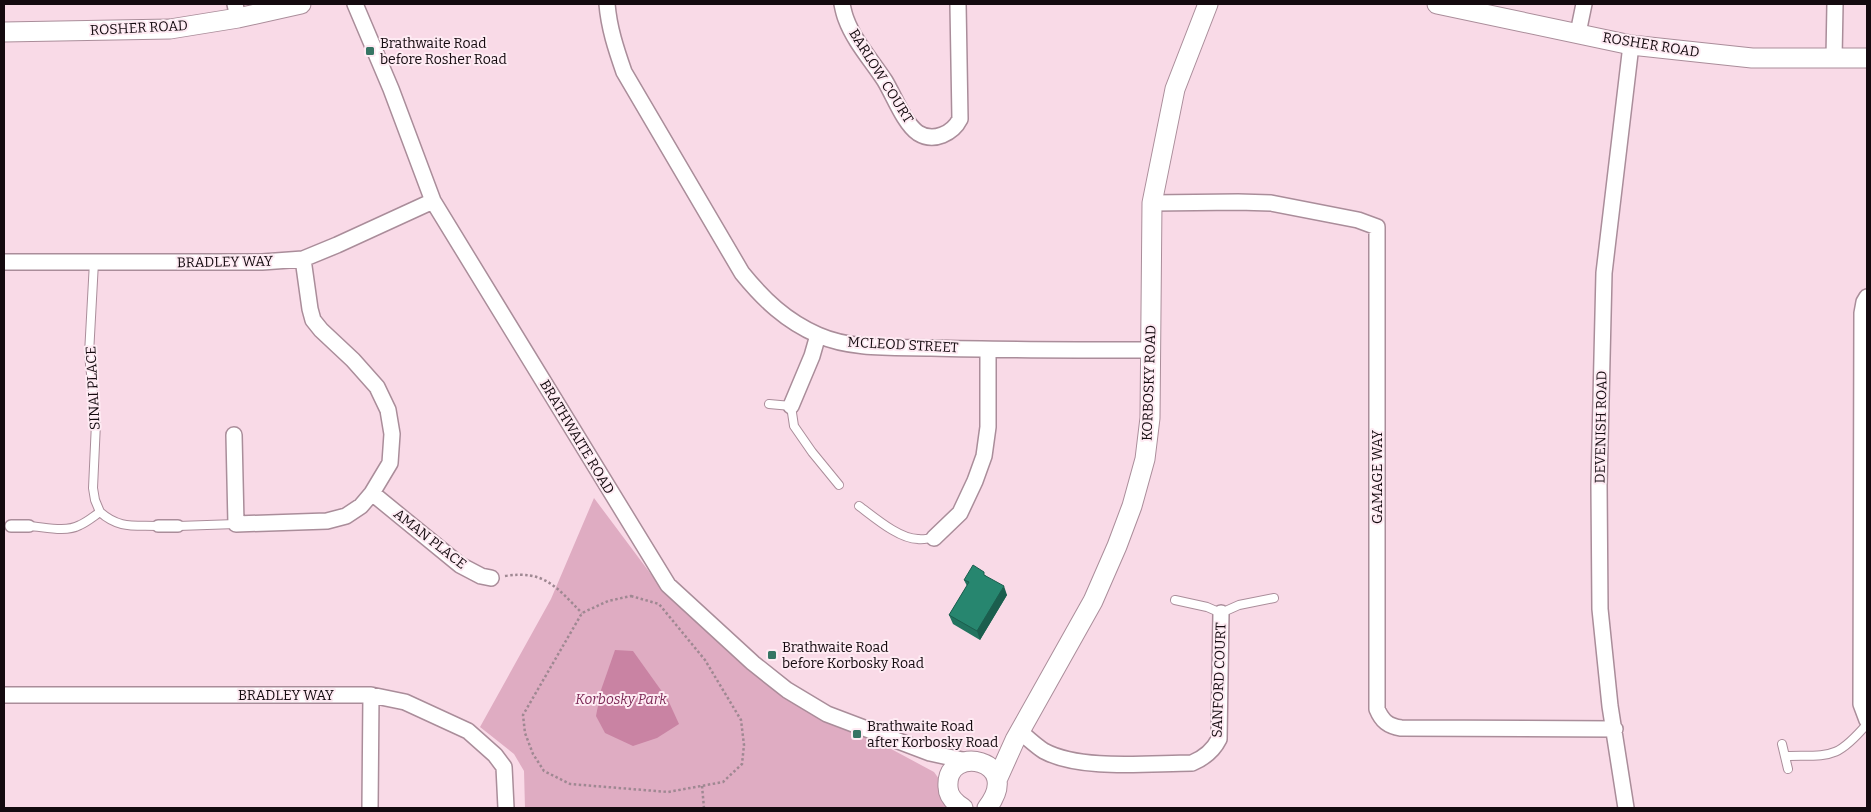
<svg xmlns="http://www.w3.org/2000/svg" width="1871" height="812" viewBox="0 0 1871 812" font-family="Bitter,serif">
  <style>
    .green { fill: #dfacc2 }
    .water { fill: #c983a3 }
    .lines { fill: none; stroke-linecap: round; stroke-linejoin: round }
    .service-casing { stroke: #aa8d9a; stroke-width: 10 }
    .pedestrian-casing { stroke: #aa8d9a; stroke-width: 14 }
    .minor-casing { stroke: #aa8d9a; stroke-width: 18 }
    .tertiary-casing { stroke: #aa8d9a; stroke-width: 21 }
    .path { stroke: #9f8892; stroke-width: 2.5; stroke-dasharray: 2.5 2.5; stroke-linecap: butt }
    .service { stroke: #fff; stroke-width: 8 }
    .pedestrian { stroke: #fff; stroke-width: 11 }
    .minor { stroke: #fff; stroke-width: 15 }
    .tertiary { stroke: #fff; stroke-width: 19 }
    .wall { fill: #22735f }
    .shaded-wall { fill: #1b5e4e }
    .building { fill: #27866f; stroke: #1b5e4e }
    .poi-dot { fill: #367564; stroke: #feebf3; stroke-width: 2 }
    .labels { text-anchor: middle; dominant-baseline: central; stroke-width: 4; stroke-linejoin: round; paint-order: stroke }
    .street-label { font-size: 14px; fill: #140a0f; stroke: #feebf3 }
    .poi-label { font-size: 14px; fill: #140a0f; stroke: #feebf3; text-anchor: start }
    .park-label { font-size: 14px; font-style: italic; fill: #7e2b58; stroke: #feebf3 }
  </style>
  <rect width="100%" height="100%" fill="#f9dae7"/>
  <!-- green -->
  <path class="green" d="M594,498L662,589L774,686L934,772L960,808H525L524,771L514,754L480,727L551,599Z"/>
  <!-- water -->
  <path class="water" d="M615,650L633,651L668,700L679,724L657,738L633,746L605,733L596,716L601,690Z"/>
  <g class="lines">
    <defs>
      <path id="service" d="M94,262L89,354L96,423L93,488L95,500L100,512
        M769,404L791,406L794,426L812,452L839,485
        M859,506C874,517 899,539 918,539C923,540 929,538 934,538
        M29,526C45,527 65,533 80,525C87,522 94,516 100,512C119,529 134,525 158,526
        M178,526L236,524
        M1175,600L1207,607L1221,613L1239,605L1274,598
        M1782,744L1788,769
        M1786,756C1831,755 1836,760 1867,724"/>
      <path id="pedestrian" d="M11,526H29
        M158,526H178"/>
      <path id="minor" d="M235,4L238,18
        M355,4L391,89L433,201L668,585L753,663L787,690L827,714L930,753L967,761
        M607,4C609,28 616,49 624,72L742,273C764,300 786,321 818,335C852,350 894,347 931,348C1004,350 1078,350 1152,350
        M842,4C843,9 844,14 846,19C854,41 872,61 885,81C894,96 904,123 918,133C934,143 953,133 960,119L958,4
        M1578,33L1584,4
        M1834,58L1835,4
        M1152,203L1238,202L1271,203L1358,220L1377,227V709C1382,721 1388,726 1401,728L1615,729
        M4,262H262L303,259L337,245L433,201
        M1867,297L1864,302L1862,313L1861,704L1867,720
        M791,406L812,356L818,335
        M234,435L236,524L327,521L346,516L361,506L372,493L390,463L392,434L388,410L377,387L353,360L321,330L313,320L310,309L303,259
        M372,493L460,565L481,576L491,578
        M934,538L960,513L975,481L984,456L988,427V350
        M4,695H371L405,702L468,731L495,755L504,767L506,808
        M1020,732C1028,738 1036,746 1044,751C1081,771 1150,763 1192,763C1204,758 1213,751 1219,739L1221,613
        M370,808L371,695
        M1626,808L1610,706L1600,609L1599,485L1604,273L1631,45"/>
      <path id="tertiary" d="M1437,4L1631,45L1752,58H1867
        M4,32L170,29L238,18L301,4
        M997,780L1015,740L1093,601L1117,546L1132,506L1145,459L1150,418L1152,203L1175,89L1208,4
        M963,808C955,803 948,797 948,787C945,743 1025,759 987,808"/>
    </defs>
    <!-- service casing -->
    <use href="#service" class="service-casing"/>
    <!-- pedestrian casing -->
    <use href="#pedestrian" class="pedestrian-casing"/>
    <!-- minor casing -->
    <use href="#minor" class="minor-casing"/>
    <!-- tertiary casing -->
    <use href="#tertiary" class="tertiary-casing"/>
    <!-- path -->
    <path class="path" d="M505,576C545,570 556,587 582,613
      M631,596L659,604L705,660L741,720L744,745L742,764L723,782L668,792L570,784L544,771L533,754L525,733L523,715L582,613L608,601Z
      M702,786L704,808"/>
    <!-- service -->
    <use href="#service" class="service"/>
    <!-- pedestrian -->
    <use href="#pedestrian" class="pedestrian"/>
    <!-- minor -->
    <use href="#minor" class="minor"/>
    <!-- tertiary -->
    <use href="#tertiary" class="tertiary"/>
  </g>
  <!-- wall -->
  <path class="wall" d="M985,575L1007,595L980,640L953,624L949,615L967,586L964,580Z"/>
  <!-- shaded-wall -->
  <path class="shaded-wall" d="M1004,586L1007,595L980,640L977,631Z"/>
  <!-- building -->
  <path class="building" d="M973,565L984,572V575L1004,586L977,631L949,615L969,582L964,580Z"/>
  <!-- markers -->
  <g class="poi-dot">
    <rect x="365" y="46" width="10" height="10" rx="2.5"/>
    <rect x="767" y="650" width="10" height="10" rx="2.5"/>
    <rect x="852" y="729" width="10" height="10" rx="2.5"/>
  </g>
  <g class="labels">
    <!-- street labels -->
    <g class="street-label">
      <text transform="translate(139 28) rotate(-3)">ROSHER ROAD</text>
      <text transform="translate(1651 45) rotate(9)">ROSHER ROAD</text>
      <text transform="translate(881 76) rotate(58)">BARLOW COURT</text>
      <text transform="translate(225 262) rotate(-1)">BRADLEY WAY</text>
      <text transform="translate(903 345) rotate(3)">MCLEOD STREET</text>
      <text transform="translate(1149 383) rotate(-88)">KORBOSKY ROAD</text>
      <text transform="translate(93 388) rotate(-93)">SINAI PLACE</text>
      <text transform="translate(1601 427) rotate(-89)">DEVENISH ROAD</text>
      <text transform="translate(577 437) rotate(59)">BRATHWAITE ROAD</text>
      <text transform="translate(1377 477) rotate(-90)">GAMAGE WAY</text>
      <text transform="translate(430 539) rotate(38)">AMAN PLACE</text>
      <text transform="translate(1219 680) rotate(-88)">SANFORD COURT</text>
      <text x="286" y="695">BRADLEY WAY</text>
    </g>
    <!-- poi labels -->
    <g class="poi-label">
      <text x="380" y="43">Brathwaite Road<tspan x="380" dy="16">before Rosher Road</tspan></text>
      <text x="782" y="647">Brathwaite Road<tspan x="782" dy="16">before Korbosky Road</tspan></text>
      <text x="867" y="726">Brathwaite Road<tspan x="867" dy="16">after Korbosky Road</tspan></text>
    </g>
    <!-- park labels -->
    <g class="park-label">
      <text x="621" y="699">Korbosky Park</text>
    </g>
  </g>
  <!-- border -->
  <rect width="1871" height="812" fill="none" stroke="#140a0f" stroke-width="10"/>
</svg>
